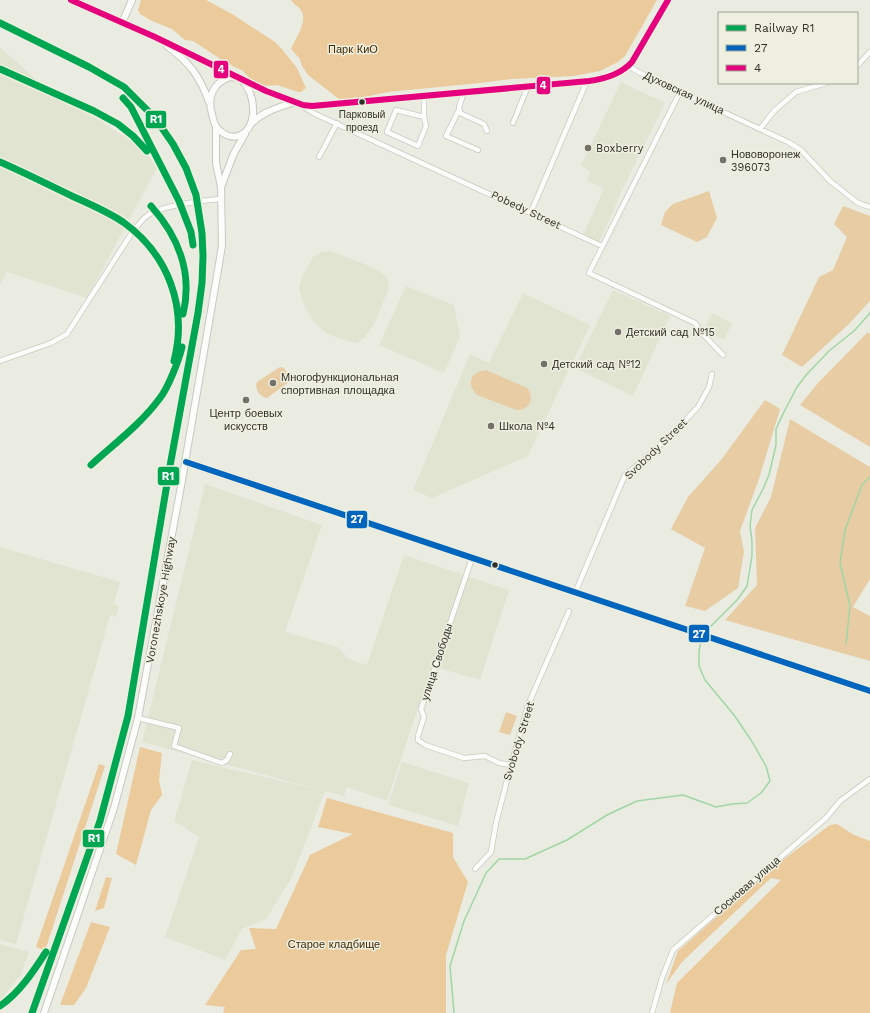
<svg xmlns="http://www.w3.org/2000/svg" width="870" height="1013" viewBox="0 0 870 1013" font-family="'Work Sans',sans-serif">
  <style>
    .built { fill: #e2e4d2 }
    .green { fill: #e7cca4 }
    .forest { fill: #ebca9c }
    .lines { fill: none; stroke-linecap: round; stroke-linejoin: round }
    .stream { stroke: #a0d6a6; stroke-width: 1.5 }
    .street-casing { stroke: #c8c9c1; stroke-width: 6 }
    .secondary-casing { stroke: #c8c9c1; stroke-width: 8 }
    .street { stroke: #fcfcfb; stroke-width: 4.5 }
    .secondary { stroke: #fcfcfb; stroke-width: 6 }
    .bus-1-casing { stroke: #eeefdf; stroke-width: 9 }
    .bus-2-casing { stroke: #eeefdf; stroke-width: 9 }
    .bus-1 { stroke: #0065bd; stroke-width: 6 }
    .bus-2 { stroke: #e5007d; stroke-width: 6 }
    .rail-1-casing { stroke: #eeefdf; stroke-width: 10 }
    .rail-1 { stroke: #00a651; stroke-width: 7 }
    .bus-dot { fill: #31312b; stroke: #eeefdf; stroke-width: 1.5 }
    .poi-dot { fill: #72726b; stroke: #eeefdf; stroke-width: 1.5 }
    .labels { text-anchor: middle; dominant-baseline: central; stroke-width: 3; stroke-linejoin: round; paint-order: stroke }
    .bus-label { font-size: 10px; fill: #31312b; stroke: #eeefdf }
    .park-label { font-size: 11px; fill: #422a07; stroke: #eeefdf }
    .street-label { font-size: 11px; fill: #31312b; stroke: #eeefdf }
    .poi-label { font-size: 11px; fill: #31312b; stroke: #eeefdf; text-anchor: start }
    .line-badge { stroke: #eeefdf; stroke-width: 1.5 }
    .badge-label { font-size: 11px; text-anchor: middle; font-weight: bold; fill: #fff }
  </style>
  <rect width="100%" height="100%" fill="#eaece2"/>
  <!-- built -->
  <path class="built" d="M0,47L38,81L142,148L157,168L87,298L7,272L0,284Z
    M621,82L665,103L617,200L614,210L599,242L583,235L604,189L587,180L591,171L581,166Z
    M331,251L367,265L380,272L387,277L389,287L377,318L371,329L364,338L356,343L337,338L325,332L314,322L304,305L301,296L299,287L302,277L313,257L321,252Z
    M406,286L454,305L460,337L444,373L379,345Z
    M613,290L670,316L633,396L575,368Z
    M523,293L590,325L528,456L432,498L413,490L470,354L489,363Z
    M712,313L732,323L724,340L704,330Z
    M205,484L322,525L285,632L338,647L349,659L367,665L404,555L509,590L480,680L432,666L387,801L347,787L344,796L325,791L292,877L266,919L242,929L225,960L165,937L199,837L174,821L192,760L321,790L142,742Z
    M0,547L120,582L114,604L119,606L116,617L110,616L16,944L0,940Z
    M402,762L469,783L458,826L388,805Z
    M0,944L29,952L22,973L0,1001Z"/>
  <!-- green -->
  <path class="green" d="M709,191L717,218L707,237L697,242L661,225L665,212L673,204Z
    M843,206L870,216V301L850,323L802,367L782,355L819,277L833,270L847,237L834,224Z
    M867,333H870V447L800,405L818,383Z
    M280,367L284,368L290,378V381L267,398C260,397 254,388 257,382Z
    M486,370L527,388C535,398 530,410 517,410L477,395C466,384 470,372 486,370Z
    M765,400L780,409L759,479L740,531L744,552L738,588L705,611L685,606L705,548L671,529L688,497L721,460Z
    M790,419L870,467V579L853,607L870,616V661L725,620L757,585L755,528L771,497Z
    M506,712L517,716L510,735L499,732Z"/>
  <!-- forest -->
  <path class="forest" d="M141,0H206L232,14L275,42L281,48L297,68L306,88L301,92H298L277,85L262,86L254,83L243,71L225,62L193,41L185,40L172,29L152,21L140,14L138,10Z
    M291,0H657L625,56L618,62L600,71L574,76L512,79L480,83L388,92L346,101L339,99L308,75L302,66L300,59L291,49C295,39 307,23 302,12C300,7 294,5 291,0Z
    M140,747L162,753L159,780L162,795L151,810L136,865L116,854Z
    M99,764L105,766L45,951L36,947Z
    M327,798L453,833V857L468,882L446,955V1013H223L225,1007L205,1005L241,950L256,949L249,928L276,929L310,855L353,834L318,827Z
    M837,824L854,835L870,841V1013H670L677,983L781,880L771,878L682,962L666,984L678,951L772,868L830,825Z
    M106,877L112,878L104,908L95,911Z
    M91,922L110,927L86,988L74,1005H60Z"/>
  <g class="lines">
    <!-- stream -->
    <path class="stream" d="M704,633L738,599L747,586L752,556V541L750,526L752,510L763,489L769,475L776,445V429L783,414L797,387L807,374L829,351L854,331L870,313
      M846,644L850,606L840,563L845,530L862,485L870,477
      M454,1013L450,966L464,921L486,873L499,859H525L567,840L607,815L637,801L683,795L716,807L732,804L747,803L761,793L770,781L766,766L751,740L734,715L705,680L699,666V651L702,637"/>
    <defs>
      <path id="street" d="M628,66L644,75L680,92L788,142L801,150L830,181L858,203L870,207
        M857,66L870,52
        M464,92L459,107L460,113L484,124L487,131
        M680,92L589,273L695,323L702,333L723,355
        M301,105L313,113L602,246
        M459,110L446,136L478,150
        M424,117L426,126L418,146L387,132L396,110L424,117V96
        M513,123L528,86
        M760,129L774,111L796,92L826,83
        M319,157L337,123
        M531,212L587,81
        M0,361L51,343L67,334L133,231C138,226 142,219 148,215C162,206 203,200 221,199
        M472,558L421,709L424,717L418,736V740L425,745L464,758L485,756L499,763L511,765
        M575,593L625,475L645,459L674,432L698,407L709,387L712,374
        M138,718L179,728L174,746L222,763L227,760L230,754
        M475,869L491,852L496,823L511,765L528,705L569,611
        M652,1013L662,978L673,950L826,818L840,801L870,779"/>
      <path id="secondary" d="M71,0L155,37L266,91L303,105L312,106L589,81C605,79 621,74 632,62L668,0
        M122,23L132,0
        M167,46C189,62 200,76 209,102
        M230,77L240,78C250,88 254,99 253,114C251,135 233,145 217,128C214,124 213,119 212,114C207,97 213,83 230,77Z
        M251,124C263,111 278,108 294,102
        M221,187L234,153L245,134
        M186,462L870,691
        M44,1013L114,808L138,718L181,486L220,258L222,245L221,187L216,163V126"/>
    </defs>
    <!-- street casing -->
    <use href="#street" class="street-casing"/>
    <!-- secondary casing -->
    <use href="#secondary" class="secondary-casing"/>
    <!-- street -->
    <use href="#street" class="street"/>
    <!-- secondary -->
    <use href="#secondary" class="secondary"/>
    <defs>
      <path id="bus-1" d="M186,462L870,691"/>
      <path id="bus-2" d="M71,0L155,37L266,91L303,105L312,106L589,81C605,79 621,74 632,62L668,0"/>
    </defs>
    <!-- bus-1 casing -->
    <use href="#bus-1" class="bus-1-casing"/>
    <!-- bus-2 casing -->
    <use href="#bus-2" class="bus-2-casing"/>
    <!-- bus-1 -->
    <use href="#bus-1" class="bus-1"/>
    <!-- bus-2 -->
    <use href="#bus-2" class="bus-2"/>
    <defs>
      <path id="rail-1" d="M0,23L89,67L124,87L155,118L173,144L186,168L196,195L202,233L203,256L202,283L198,313L170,466L128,716L100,821L32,1013
        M0,69L94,111L118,124L133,136L147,151
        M123,98L131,107L179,201L191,232L193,245
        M0,162C25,173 49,185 74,197C90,204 108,212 123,222C168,254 188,307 174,361
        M151,206C178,236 193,273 183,314
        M91,465C114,444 141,424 160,398C168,388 179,360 182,347
        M0,1006C20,992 33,972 46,952"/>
    </defs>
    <!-- rail-1 casing -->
    <use href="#rail-1" class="rail-1-casing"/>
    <!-- rail-1 -->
    <use href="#rail-1" class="rail-1"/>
  </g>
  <!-- markers -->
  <g class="bus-dot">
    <circle cx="362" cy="102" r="3.5"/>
    <circle cx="495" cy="565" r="3.5"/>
  </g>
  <g class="poi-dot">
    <circle cx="588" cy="148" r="4"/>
    <circle cx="723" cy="160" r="4"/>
    <circle cx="618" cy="332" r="4"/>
    <circle cx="544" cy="364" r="4"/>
    <circle cx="273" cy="383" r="4"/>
    <circle cx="246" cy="400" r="4"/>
    <circle cx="491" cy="426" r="4"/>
  </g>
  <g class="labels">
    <!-- bus labels -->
    <g class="bus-label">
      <text x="362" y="114">Парковый<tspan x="362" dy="13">проезд</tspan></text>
    </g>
    <!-- park labels -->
    <g class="park-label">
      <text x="353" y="49">Парк КиО</text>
      <text x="334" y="944">Старое кладбище</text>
    </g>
    <!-- street labels -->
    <g class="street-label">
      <text transform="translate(684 93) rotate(25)">Духовская улица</text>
      <text transform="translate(526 210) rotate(25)">Pobedy Street</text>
      <text transform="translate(656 449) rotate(-44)">Svobody Street</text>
      <text transform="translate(161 600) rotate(-80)">Voronezhskoye Highway</text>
      <text transform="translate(437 662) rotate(-72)">улица Свободы</text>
      <text transform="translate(519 741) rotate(-73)">Svobody Street</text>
      <text transform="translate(747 886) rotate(-41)">Сосновая улица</text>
    </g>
    <!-- poi labels -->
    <g class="poi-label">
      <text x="596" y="148">Boxberry</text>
      <text x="731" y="154">Нововоронеж<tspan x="731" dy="13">396073</tspan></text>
      <text x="626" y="332">Детский сад №15</text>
      <text x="552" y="364">Детский сад №12</text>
      <text x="281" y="377">Многофункциональная<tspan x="281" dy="13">спортивная площадка</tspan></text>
      <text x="246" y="413" text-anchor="middle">Центр боевых<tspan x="246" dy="13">искусств</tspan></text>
      <text x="499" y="426">Школа №4</text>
    </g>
  </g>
  <g class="line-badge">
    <rect x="213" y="60" width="16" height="19" rx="4" fill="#e5007d"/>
    <rect x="536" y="76" width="15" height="19" rx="4" fill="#e5007d"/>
    <rect x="145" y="110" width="22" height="19" rx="4" fill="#00a651"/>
    <rect x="157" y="466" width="23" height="20" rx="4" fill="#00a651"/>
    <rect x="346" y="510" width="22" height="19" rx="4" fill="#0065bd"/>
    <rect x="688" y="624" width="22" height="19" rx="4" fill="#0065bd"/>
    <rect x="82" y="829" width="23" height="19" rx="4" fill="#00a651"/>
  </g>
  <g class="badge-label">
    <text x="221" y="73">4</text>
    <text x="543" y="89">4</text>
    <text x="156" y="123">R1</text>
    <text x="168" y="480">R1</text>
    <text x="357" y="523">27</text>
    <text x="699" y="638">27</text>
    <text x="94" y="842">R1</text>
  </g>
  <!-- legend -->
  <rect x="718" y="12" width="140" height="72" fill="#eeefdf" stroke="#a2a397"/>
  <rect x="726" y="25" width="20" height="6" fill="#00a651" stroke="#a2a397"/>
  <text x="754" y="32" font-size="12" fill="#31312b">Railway R1</text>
  <rect x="726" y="45" width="20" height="6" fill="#0065bd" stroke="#a2a397"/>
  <text x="754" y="52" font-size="12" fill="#31312b">27</text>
  <rect x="726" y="65" width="20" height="6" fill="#e5007d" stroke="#a2a397"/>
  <text x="754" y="72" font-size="12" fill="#31312b">4</text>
</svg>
